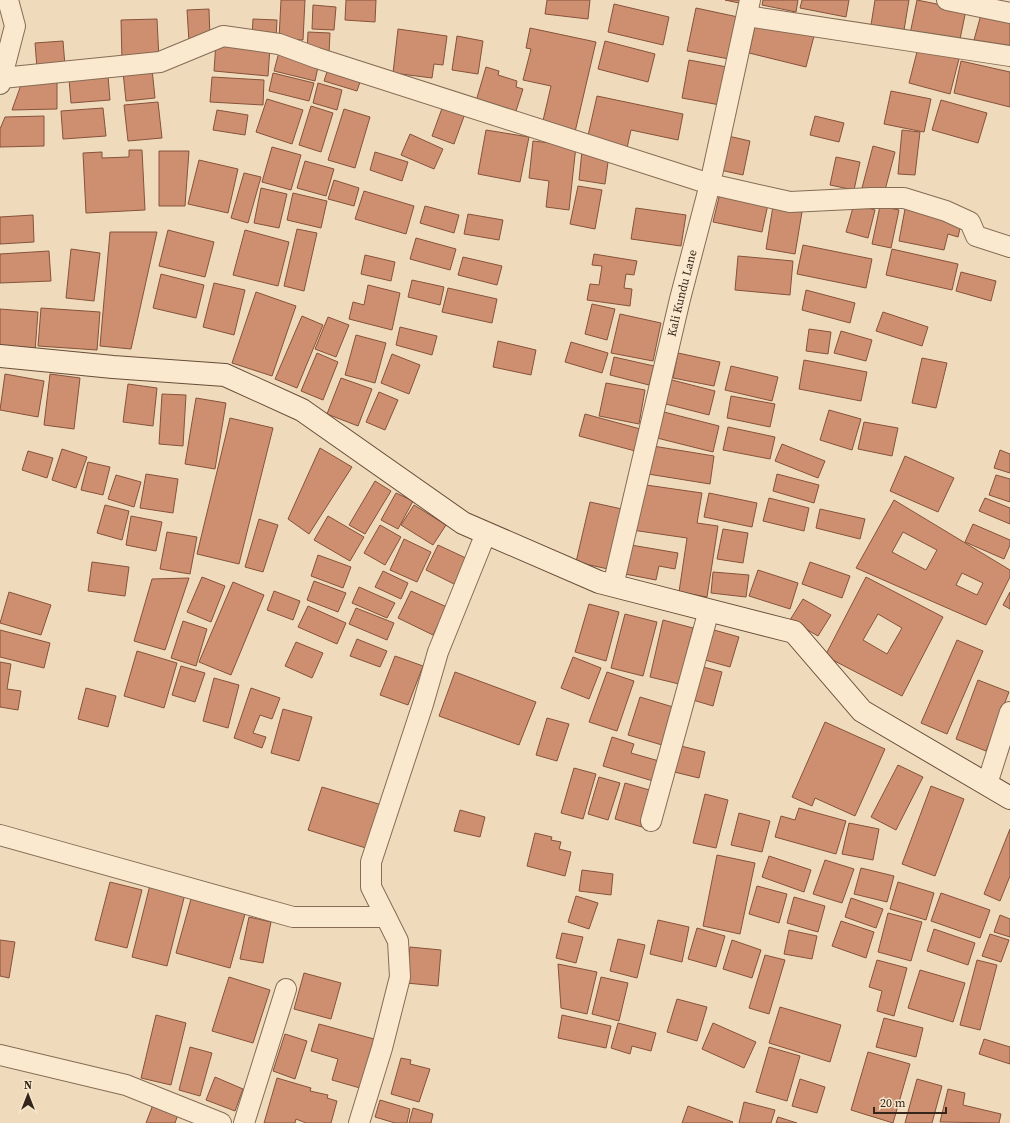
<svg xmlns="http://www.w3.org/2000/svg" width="1010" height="1123" viewBox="0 0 1010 1123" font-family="'Source Serif 4',serif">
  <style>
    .building { fill: #ce8f70; stroke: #86523a; fill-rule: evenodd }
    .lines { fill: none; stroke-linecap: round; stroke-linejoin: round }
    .minor-casing { stroke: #866b55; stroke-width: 22 }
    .secondary-casing { stroke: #684c38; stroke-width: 24 }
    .minor { stroke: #fae9ce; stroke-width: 20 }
    .secondary { stroke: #fae9ce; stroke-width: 22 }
    .labels { text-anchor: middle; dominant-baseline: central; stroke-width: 4; stroke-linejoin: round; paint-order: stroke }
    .street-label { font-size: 12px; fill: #35251a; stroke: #f6e6cb }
  </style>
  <rect width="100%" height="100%" fill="#efdbbb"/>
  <!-- building -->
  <path class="building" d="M281,0H305L303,40L279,39Z
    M346,0H376L375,22L345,20Z
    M547,0H590L588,19L545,14Z
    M725,0H740L739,3Z
    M763,0H798L796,12L762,5Z
    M802,0H849L846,17L800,8Z
    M875,0H909L904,30L871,25Z
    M917,0L966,10L959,44L910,34Z
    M614,4L669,17L663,45L608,32Z
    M313,5L336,7L334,30L312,29Z
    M696,8L738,17L729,59L687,51Z
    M209,9L210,38L189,42L187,10Z
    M982,11L1010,18V49L974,40Z
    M757,17L815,32L806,67L749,53Z
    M157,19L159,59L122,61L121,20Z
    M253,19L277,20L276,39L252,37Z
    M530,28L596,42L575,132L542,125L551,86L523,80L531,49L526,48Z
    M398,29L447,36L443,65L434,64L432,78L393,73Z
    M308,32L330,33L329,53L307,52Z
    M457,36L483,41L478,74L452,70Z
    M63,41L65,66L37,68L35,43Z
    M605,41L655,54L648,82L598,69Z
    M216,42L270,47L268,76L214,71Z
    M918,48L959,59L950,94L909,83Z
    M279,52L319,62L315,81L274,71Z
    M689,60L727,67L720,105L682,98Z
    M961,61L1010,72V107L954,93Z
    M330,63L363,73L357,91L324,81Z
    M486,67L499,71L498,75L517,81L516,87L523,89L516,111L513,110L511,115L474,108Z
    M152,69L155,98L126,101L123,72Z
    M273,73L314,83L309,101L269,91Z
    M108,76L110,100L71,103L69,79Z
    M212,77L264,80L263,105L210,102Z
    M57,80V109L12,110L22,82Z
    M318,83L342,90L337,110L313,103Z
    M891,91L931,99L924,132L884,124Z
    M597,96L683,114L678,140L631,130L627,148L587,140Z
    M267,99L303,110L292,144L256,132Z
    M445,100L467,108L454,144L432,136Z
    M941,100L987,113L978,143L932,130Z
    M158,102L162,138L128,141L124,105Z
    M311,106L333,113L321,152L299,145Z
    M103,108L106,136L63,139L61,111Z
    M344,109L370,117L355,168L328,160Z
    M217,110L248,115L245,135L213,130Z
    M44,116V146L0,147V129L5,117Z
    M815,116L844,123L839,142L810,135Z
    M486,130L529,137L520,182L478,174Z
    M902,130L920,132L915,175L898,174Z
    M410,134L443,149L434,169L401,155Z
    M728,136L750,141L743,175L720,170Z
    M533,141L576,146L569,210L546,207L549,181L529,178Z
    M873,146L895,152L884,194L862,188Z
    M272,147L301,155L291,190L262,182Z
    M129,150H142L145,210L86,213L83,153L102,152V158L129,157Z
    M159,151H189L185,206H159Z
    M582,151L609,155L605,184L579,180Z
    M375,152L408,162L402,181L370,170Z
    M836,157L860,162L854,190L830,185Z
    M199,160L238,169L228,213L188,204Z
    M305,161L334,169L326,196L297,188Z
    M244,173L261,177L248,223L231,218Z
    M334,180L359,188L354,206L328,199Z
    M578,186L602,190L595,229L570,224Z
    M261,188L287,194L279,228L254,223Z
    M364,191L414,206L406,234L355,219Z
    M293,193L327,201L321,228L287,220Z
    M720,193L768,204L762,232L713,222Z
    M854,204L875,210L868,238L846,232Z
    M425,206L459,215L454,233L420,223Z
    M773,206L802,212L795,254L766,249Z
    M880,206L899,210L891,248L872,244Z
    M636,208L686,215L681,246L631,239Z
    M905,209L962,220L958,237L948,234L944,250L899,241Z
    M468,214L503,220L499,240L464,234Z
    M33,215L34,242L0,244V217Z
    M297,229L317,233L304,291L284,286Z
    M168,230L214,242L205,277L159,266Z
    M245,230L289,242L278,286L233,275Z
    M110,232H157L131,349L100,346Z
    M416,238L456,249L450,270L410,259Z
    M803,245L872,259L866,288L797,274Z
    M71,249L100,253L94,301L66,298Z
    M892,249L958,264L952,290L886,275Z
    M49,251L51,281L0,283V254Z
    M594,254L637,261L634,275L626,274L624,288L632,289L630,306L587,300L590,284L599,285L602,266L592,265Z
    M365,255L395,262L391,281L361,274Z
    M738,256L793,261L790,295L735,290Z
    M463,257L502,266L497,285L458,275Z
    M961,272L996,281L991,301L956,291Z
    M161,274L204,285L196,318L153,308Z
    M412,280L444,287L440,305L408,297Z
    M214,283L245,290L234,335L203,327Z
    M368,285L400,293L392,330L349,319L353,302L364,305Z
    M448,288L497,299L492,323L442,312Z
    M806,290L855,303L850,323L802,310Z
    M256,292L296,306L272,376L232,363Z
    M592,304L615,309L607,340L585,334Z
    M41,308L100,312L97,350L38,346Z
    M0,309L38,312L35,352L0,350Z
    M883,312L928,327L922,346L876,331Z
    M620,314L661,323L653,361L611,353Z
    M302,316L323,325L297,388L275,379Z
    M328,317L349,325L336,357L315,349Z
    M400,327L437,336L432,355L396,345Z
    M809,329L831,332L828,354L806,351Z
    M841,331L872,340L866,361L834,353Z
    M356,335L386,343L375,383L345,375Z
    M498,341L536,350L531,375L493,367Z
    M571,342L608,353L602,373L565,362Z
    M317,353L338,362L323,400L301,391Z
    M678,353L720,362L714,386L673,378Z
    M392,354L420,365L409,394L381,383Z
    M614,357L654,366L649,385L610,375Z
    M922,358L947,363L936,408L912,403Z
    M804,360L867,372L861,401L799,389Z
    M731,366L778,377L772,401L725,390Z
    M5,374L44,381L38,417L0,410Z
    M50,374L80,378L74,429L44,425Z
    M341,378L372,389L358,426L327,414Z
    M668,379L715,391L709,415L662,403Z
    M606,383L645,390L639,424L599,416Z
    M128,384L157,388L153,426L123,422Z
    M379,392L398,400L385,430L366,422Z
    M162,394L186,395L183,446L159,444Z
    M731,396L775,404L770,427L727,418Z
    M196,398L226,403L215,469L185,464Z
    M829,410L861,419L852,450L820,440Z
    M664,412L719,426L713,452L657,438Z
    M585,414L644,430L639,452L579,436Z
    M230,418L273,428L239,564L197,554Z
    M864,422L898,428L892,456L858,449Z
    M728,427L775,437L770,459L723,450Z
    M782,444L825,461L818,478L775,461Z
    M653,446L714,456L710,484L648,474Z
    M320,448L352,467L309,534L288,519Z
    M62,449L87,457L76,488L52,480Z
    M1000,450L1010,454V473L994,468Z
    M28,451L53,458L47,478L22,470Z
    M905,456L954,478L938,512L890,491Z
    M88,462L110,467L103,495L81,490Z
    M146,474L178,479L173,513L140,508Z
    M777,474L819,485L814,503L773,491Z
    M116,475L141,482L134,507L108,499Z
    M996,475L1010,479V502L989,495Z
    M375,481L391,491L365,534L349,525Z
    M639,484L702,493L697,523L718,526L707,597L679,592L687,538L632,530Z
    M396,493L413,501L398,529L381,520Z
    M709,493L757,503L752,527L704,517Z
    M769,498L809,508L804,531L763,521Z
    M985,498L1010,508V524L979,511Z
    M894,500L1010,570V577L986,625L856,568ZM903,532L937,550L926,570L892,552ZM962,573L983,583L977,595L956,585Z
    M590,502L622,509L608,569L576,562Z
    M105,505L129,511L122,540L97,533Z
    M414,505L446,525L433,545L401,525Z
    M820,509L865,519L860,539L816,528Z
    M131,516L162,522L156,551L126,545Z
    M328,516L364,537L350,561L314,540Z
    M259,519L278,525L263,572L245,567Z
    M973,524L1010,540V545L1004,559L965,542Z
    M380,525L401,537L385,565L364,553Z
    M723,529L748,533L743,563L717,559Z
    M167,532L197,537L190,574L160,569Z
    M404,539L431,552L417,582L390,570Z
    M438,545L468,559L456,585L426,570Z
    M631,545L678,553L675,569L659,566L656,580L625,574Z
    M318,555L351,567L343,588L311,576Z
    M92,562L129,567L125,596L88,591Z
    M810,562L850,576L842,598L802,584Z
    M758,570L798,583L790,609L749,596Z
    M383,571L408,583L401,599L375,587Z
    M713,572L749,575L746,597L711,593Z
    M202,577L225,586L211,622L187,612Z
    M866,577L943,617L902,696L825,656ZM878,614L902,628L887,654L863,640Z
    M189,578L165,650L134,641L152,579Z
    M314,581L346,593L338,612L307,600Z
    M233,582L264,595L231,675L199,662Z
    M359,587L395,603L387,618L352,603Z
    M274,591L300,601L293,620L267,610Z
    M411,591L447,607L433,635L398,618Z
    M9,592L51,605L41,635L0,623Z
    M1010,592V609L1003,605Z
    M803,599L831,615L818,636L790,620Z
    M589,604L619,612L606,661L575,652Z
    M308,606L346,623L337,644L298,627Z
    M356,608L394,623L387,640L349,624Z
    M625,614L657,622L643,676L611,668Z
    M663,620L693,628L679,684L650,677Z
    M183,621L207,629L196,666L171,658Z
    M707,628L739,637L730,667L698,658Z
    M0,630L50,643L44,668L0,657Z
    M357,639L387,651L380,667L350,656Z
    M957,640L983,651L947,734L921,723Z
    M296,642L323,653L312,678L285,666Z
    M137,651L177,663L164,708L124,696Z
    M395,656L423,666L408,705L380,695Z
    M573,657L601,668L589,699L561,688Z
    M0,662L11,664L7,689L21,691L18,710L0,707Z
    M696,665L722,672L713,706L686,698Z
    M181,666L205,673L195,702L172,695Z
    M455,672L536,702L519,745L439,716Z
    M607,672L634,681L617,731L589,722Z
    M214,678L239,685L228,728L203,721Z
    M978,680L1009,692L986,751L956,739Z
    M86,688L116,696L108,727L78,719Z
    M251,688L280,698L272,719L260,715L253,733L266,737L262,748L234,738Z
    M640,697L673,707L662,745L628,735Z
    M283,709L312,717L299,761L271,753Z
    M547,718L569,724L557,761L536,755Z
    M825,722L885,749L855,816L815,798L812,806L792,797Z
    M612,737L634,744L631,753L659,761L653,781L603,766Z
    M673,744L705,752L699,778L666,770Z
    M898,765L923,777L896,830L871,817Z
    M574,768L596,774L583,819L561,813Z
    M599,777L620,783L608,820L588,814Z
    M625,783L653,791L642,827L615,819Z
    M931,786L964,799L935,876L902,864Z
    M322,787L382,805L369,849L308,830Z
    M705,794L728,800L716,848L693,843Z
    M799,808L846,821L836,854L775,837L781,816L795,820Z
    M460,810L485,817L480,837L454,831Z
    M739,813L770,821L762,852L731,845Z
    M849,823L879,829L873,860L842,854Z
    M1010,829V876L1000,901L984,894Z
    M535,833L552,837L551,840L561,842L559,849L571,852L565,876L527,866Z
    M717,855L755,863L740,934L703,926Z
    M769,856L811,870L804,892L762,877Z
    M825,860L854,869L842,903L813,894Z
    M861,868L894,876L887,902L854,894Z
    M582,870L613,874L611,895L579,891Z
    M110,882L142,890L127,948L95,940Z
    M898,882L934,893L926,920L890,909Z
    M150,885L185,894L167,966L132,957Z
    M757,886L787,894L779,923L749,914Z
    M941,893L990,910L980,938L931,921Z
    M576,896L598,903L589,929L568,922Z
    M794,897L825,906L818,932L787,923Z
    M851,898L883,909L876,928L845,917Z
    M191,899L245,914L230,968L176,953Z
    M888,913L922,922L911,961L878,952Z
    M1000,915L1010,919V937L994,932Z
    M249,917L271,922L263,963L240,959Z
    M658,920L689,927L682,962L650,954Z
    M841,921L874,932L866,958L832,946Z
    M697,928L725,936L716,967L688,959Z
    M934,929L975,943L968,965L927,951Z
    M789,930L817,936L812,959L784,954Z
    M562,933L583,937L576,963L556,958Z
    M990,934L1009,940L1001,962L982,956Z
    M618,939L645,945L637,978L610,971Z
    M0,940L15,942L9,978L0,976Z
    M732,940L761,950L752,978L723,969Z
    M410,947L441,950L438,986L406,983Z
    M765,955L785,960L769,1014L749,1008Z
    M877,960L907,968L894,1016L877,1011L882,991L869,987Z
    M977,960L997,965L980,1030L960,1025Z
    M558,964L597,972L587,1014L561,1008Z
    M920,970L965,983L953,1022L908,1008Z
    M304,973L341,983L331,1019L294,1009Z
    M229,977L270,990L253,1043L212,1031Z
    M601,977L628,983L619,1021L592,1014Z
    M677,999L707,1007L697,1041L667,1032Z
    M780,1007L841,1025L830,1062L769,1043Z
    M156,1015L186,1023L171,1085L141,1078Z
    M562,1015L611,1026L606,1048L558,1038Z
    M884,1018L923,1028L916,1057L876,1047Z
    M618,1023L656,1033L651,1051L632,1046L630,1054L611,1048Z
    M713,1023L756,1042L744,1068L702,1049Z
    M319,1024L374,1039L360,1088L332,1080L338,1059L311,1051Z
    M285,1034L307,1041L295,1079L273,1071Z
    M984,1039L1010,1047V1064L979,1054Z
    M190,1047L212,1053L200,1096L179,1090Z
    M769,1047L800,1056L787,1101L756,1092Z
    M868,1052L910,1064L893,1123L851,1110Z
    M401,1058L411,1060L410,1064L430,1069L419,1102L391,1094Z
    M215,1077L243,1089L235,1111L206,1100Z
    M277,1078L311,1088L310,1091L328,1095L327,1098L337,1101L331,1123H306L296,1119L295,1123H264Z
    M800,1079L825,1087L817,1113L792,1106Z
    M917,1079L942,1086L932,1123H905Z
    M948,1089L965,1093L963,1105L1001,1114L999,1123L940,1122Z
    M380,1100L410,1109L407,1123H395L375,1117Z
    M154,1102L179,1112L175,1123H146Z
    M744,1102L775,1110L771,1123H739Z
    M688,1106L733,1122L732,1123H682Z
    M413,1108L433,1114L431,1123H409Z
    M778,1117L797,1123H776Z"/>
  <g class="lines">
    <defs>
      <g id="minor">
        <path d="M947,0L1010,13"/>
        <path d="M747,16L1010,56"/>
        <path d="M2,78L160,62L223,36L279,44L317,58L710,184L790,202L872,198H904L946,211L970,222L976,236L1010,247"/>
        <path d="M0,84L15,26L8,0"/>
        <path id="s1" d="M613,586L680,299L710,184L750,0"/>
        <path d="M987,784L1010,712"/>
        <path d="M651,821L709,610"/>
        <path d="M0,835L293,917H386"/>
        <path d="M0,1055L126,1085L221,1123"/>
        <path d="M244,1123L286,989"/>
        <path d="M359,1123L382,1048L400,977L398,941L371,887V862L423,704L438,652L486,533"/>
      </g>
      <path id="secondary" d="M0,356L113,367L225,375L302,410L463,523L599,582L794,632L862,711L1010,798"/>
    </defs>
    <!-- minor casing -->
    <use href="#minor" class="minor-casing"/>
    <!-- secondary casing -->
    <use href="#secondary" class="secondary-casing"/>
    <!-- minor -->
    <use href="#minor" class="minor"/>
    <!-- secondary -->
    <use href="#secondary" class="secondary"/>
  </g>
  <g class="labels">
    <!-- street labels -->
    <g class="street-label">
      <text stroke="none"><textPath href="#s1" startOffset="301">Kali Kundu Lane</textPath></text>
    </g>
  </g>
  <!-- north arrow -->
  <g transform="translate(28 1095)" stroke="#f6e6cb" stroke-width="3" paint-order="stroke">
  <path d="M0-3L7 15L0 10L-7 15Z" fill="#35251a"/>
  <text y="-6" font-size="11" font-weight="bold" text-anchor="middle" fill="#35251a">N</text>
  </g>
  <!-- scale -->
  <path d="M874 1107v6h72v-6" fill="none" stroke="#35251a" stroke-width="2"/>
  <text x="880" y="1107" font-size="12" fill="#35251a" stroke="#f6e6cb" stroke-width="3" paint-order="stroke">20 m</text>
</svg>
